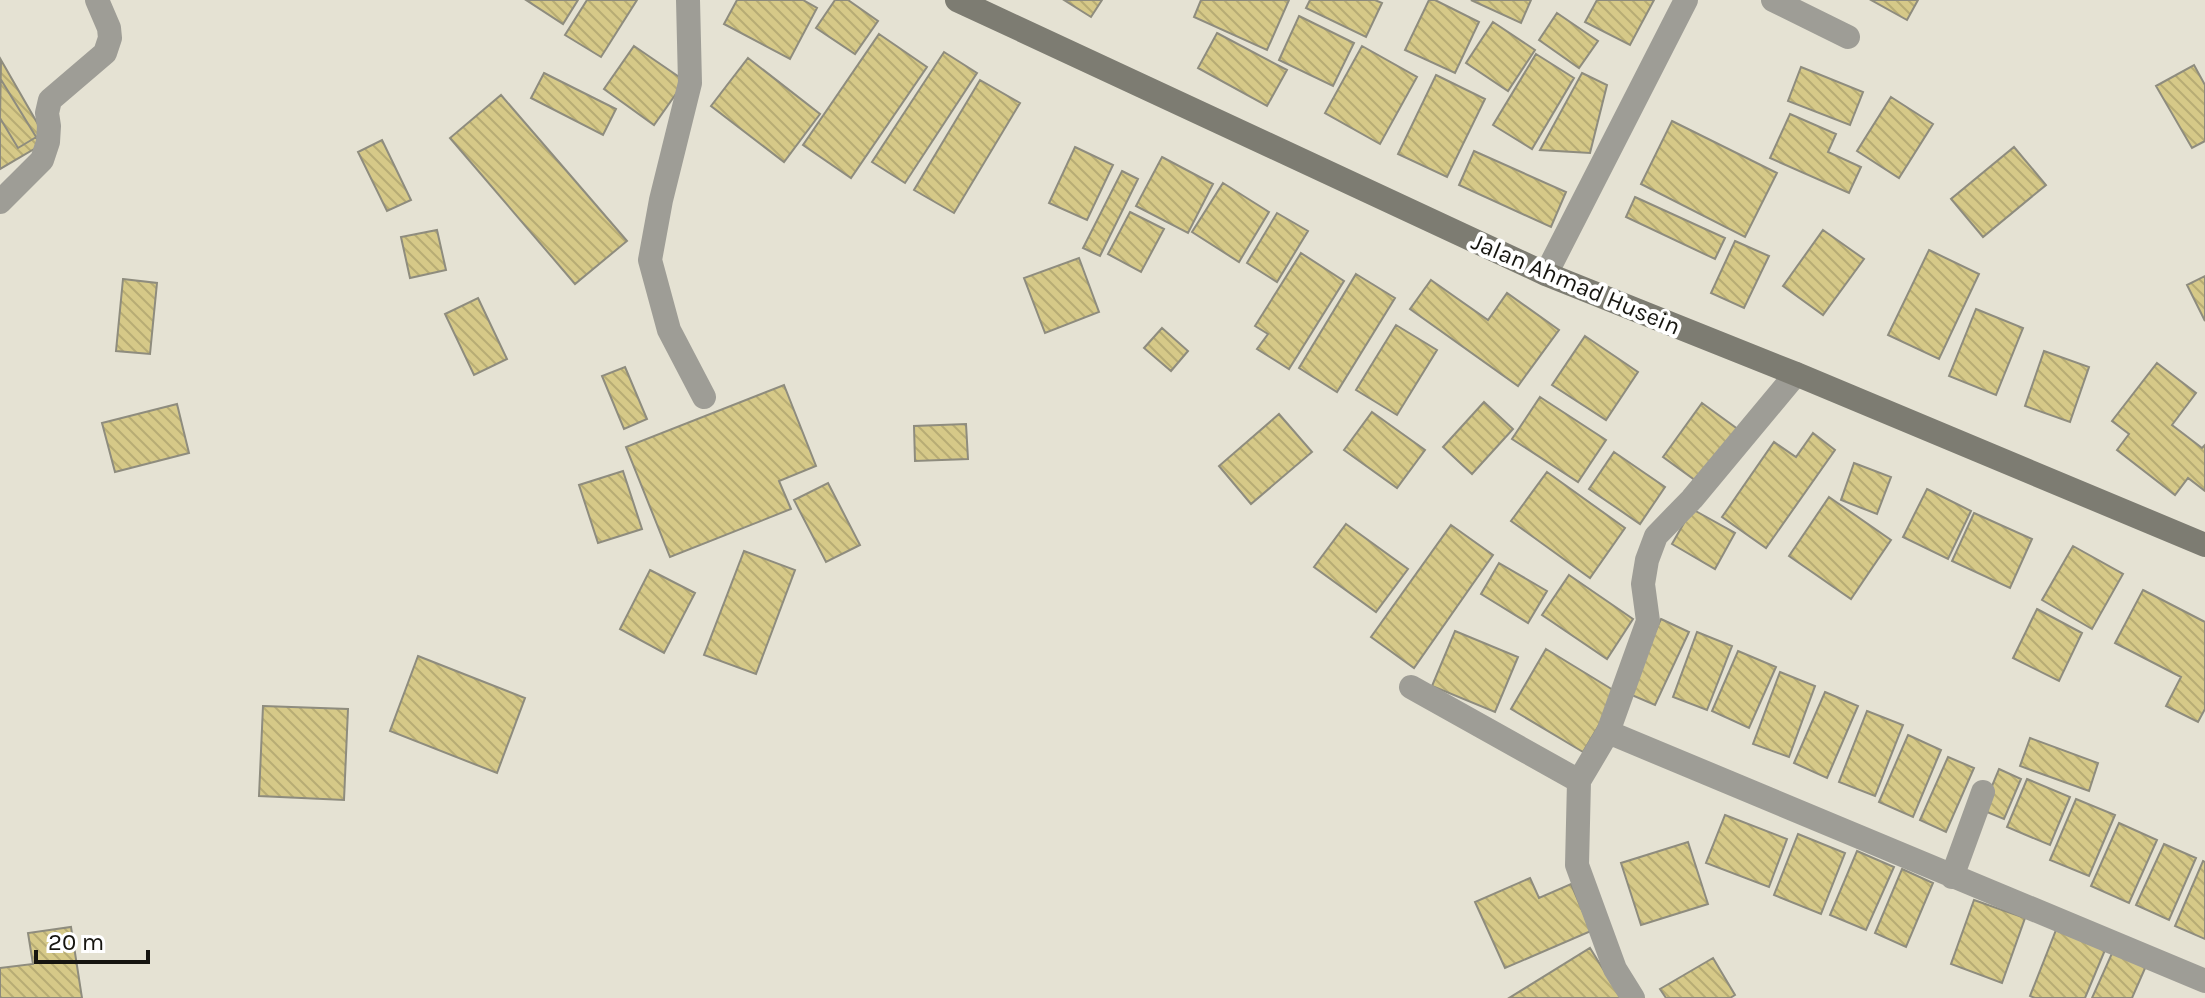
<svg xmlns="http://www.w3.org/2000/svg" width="2205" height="998" viewBox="0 0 2205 998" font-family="Karla,sans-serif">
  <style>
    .building { fill: url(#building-back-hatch); stroke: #8e8c7e; stroke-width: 2 }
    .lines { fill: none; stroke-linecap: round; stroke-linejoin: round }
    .street { stroke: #9e9d96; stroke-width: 24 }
    .secondary { stroke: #7d7c72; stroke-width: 24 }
    .labels { text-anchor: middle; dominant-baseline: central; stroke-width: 8; stroke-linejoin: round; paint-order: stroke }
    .street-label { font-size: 24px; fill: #161510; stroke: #fff }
  </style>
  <defs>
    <pattern id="building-back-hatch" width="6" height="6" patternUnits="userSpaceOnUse" patternTransform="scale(2)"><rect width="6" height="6" fill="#d6c988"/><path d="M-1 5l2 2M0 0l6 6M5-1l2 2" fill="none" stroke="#b7ac74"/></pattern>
  </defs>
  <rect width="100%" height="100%" fill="#e5e2d3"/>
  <!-- building -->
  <path class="building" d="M526,0H578L563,24Z
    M587,0H637L601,57L565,35Z
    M737,0H803L817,8L790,59L724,24Z
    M835,0H848L878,21L855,54L816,28Z
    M1064,0H1102L1091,17Z
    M1201,0H1289L1267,50L1194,17Z
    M1310,0H1375L1382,3L1366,37L1306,8Z
    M1429,0H1435L1479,22L1455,73L1405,50Z
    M1471,0H1531L1521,23Z
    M1597,0H1654L1630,45L1585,22Z
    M1871,0H1918L1907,20Z
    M1557,13L1598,41L1579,68L1539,40Z
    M1299,16L1354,43L1333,86L1279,60Z
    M1493,22L1535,50L1508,91L1466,63Z
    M1217,33L1287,70L1267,106L1198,68Z
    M879,34L927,67L851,178L803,145Z
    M634,46L685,81L654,125L604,89Z
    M1362,46L1417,77L1380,144L1325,113Z
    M944,52L977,73L905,183L872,162Z
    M1536,54L1574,78L1532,149L1493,125Z
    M748,58L820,114L784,162L711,106Z
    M1,60L43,133L18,148L0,118Z
    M2194,65L2205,85V141L2192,148L2156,86Z
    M1801,67L1863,92L1850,125L1788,101Z
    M544,73L616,109L603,135L531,98Z
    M1582,73L1607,85L1590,153L1540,150Z
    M1436,75L1485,99L1447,177L1398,154Z
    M0,78L41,145L0,169Z
    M980,80L1020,103L954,213L914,190Z
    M501,95L627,241L575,284L450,138Z
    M1891,97L1933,124L1899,178L1857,151Z
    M1790,114L1836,134L1828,152L1861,167L1849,193L1770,158Z
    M1672,121L1777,173L1745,237L1641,184Z
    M382,140L411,200L387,211L358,152Z
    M1075,147L1113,165L1087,220L1049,203Z
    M2014,147L2046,185L1983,237L1951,199Z
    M1474,151L1566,192L1551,227L1459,185Z
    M1162,157L1213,184L1188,233L1136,206Z
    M1122,171L1138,179L1100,256L1083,248Z
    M1223,183L1269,212L1239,262L1192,232Z
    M1635,197L1725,238L1715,259L1626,217Z
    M1130,212L1164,229L1141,272L1108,254Z
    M1277,213L1308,231L1277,282L1247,263Z
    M437,230L446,270L410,278L401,237Z
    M1823,230L1864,259L1823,315L1783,286Z
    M1735,241L1769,256L1744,308L1711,293Z
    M1929,250L1979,274L1939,359L1888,335Z
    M1301,253L1344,281L1289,369L1257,349L1268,334L1255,326Z
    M1079,258L1099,312L1045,333L1024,278Z
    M1356,274L1395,298L1337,392L1299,368Z
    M2205,276V321L2187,285Z
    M123,279L157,283L150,354L116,351Z
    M1431,280L1488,320L1507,293L1559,330L1518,386L1410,309Z
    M478,298L507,359L474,375L445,314Z
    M1976,309L2023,328L1996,395L1949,376Z
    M1396,325L1437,350L1397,415L1356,390Z
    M1162,328L1188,351L1171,371L1144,348Z
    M1585,336L1638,372L1606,420L1552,385Z
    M2044,351L2089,367L2070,422L2025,406Z
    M2157,363L2196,393L2172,425L2202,448L2205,445V491L2188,478L2175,495L2117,450L2129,434L2112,421Z
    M625,367L647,419L624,429L602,376Z
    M784,385L816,466L779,481L791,509L670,557L626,447Z
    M1540,397L1606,440L1578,482L1512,439Z
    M1484,402L1513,429L1472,474L1443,447Z
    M1702,403L1739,430L1699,483L1663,457Z
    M177,404L189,453L115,472L102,423Z
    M1372,412L1425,450L1397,488L1344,450Z
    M1279,414L1312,452L1251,504L1219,466Z
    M966,424L968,459L915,461L914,426Z
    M1813,433L1835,450L1766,548L1722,517L1774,442L1796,457Z
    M1614,452L1665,487L1640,524L1589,489Z
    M1854,463L1891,477L1877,514L1841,500Z
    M623,471L642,529L598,543L579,485Z
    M1547,472L1625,528L1590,578L1511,521Z
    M828,483L860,545L826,562L794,500Z
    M1927,489L1971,511L1948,559L1903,537Z
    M1829,497L1891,540L1851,599L1789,556Z
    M1692,509L1735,533L1715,569L1672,544Z
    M1974,513L2032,539L2010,588L1952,561Z
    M1346,524L1408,569L1376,612L1314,567Z
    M1451,525L1493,555L1414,668L1371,637Z
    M2073,546L2123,574L2092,629L2042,600Z
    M744,551L795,570L756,674L704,655Z
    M1499,563L1547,591L1528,623L1481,594Z
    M650,570L695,593L664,653L620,629Z
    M1569,575L1633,619L1607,659L1542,615Z
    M2143,590L2205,622V709L2198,722L2166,706L2181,677L2115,643Z
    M2037,609L2082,633L2059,681L2013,658Z
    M1661,619L1689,632L1655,705L1627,693Z
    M1455,631L1518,657L1495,712L1432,686Z
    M1697,632L1732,646L1707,710L1673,697Z
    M1546,649L1618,693L1583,752L1511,709Z
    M1738,651L1776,667L1749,728L1712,711Z
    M418,656L525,698L497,773L390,731Z
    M1780,672L1815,686L1789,757L1753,744Z
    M1825,692L1858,706L1827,778L1794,763Z
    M263,706L348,709L344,800L259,796Z
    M1867,711L1903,725L1875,796L1839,782Z
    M1908,735L1941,750L1913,817L1879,802Z
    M2030,738L2098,763L2089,791L2020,766Z
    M1948,757L1974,768L1946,832L1920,820Z
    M1999,769L2021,779L2004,819L1982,810Z
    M2027,779L2070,797L2050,845L2007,827Z
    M2076,799L2115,815L2089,876L2050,860Z
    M1725,815L1787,839L1769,887L1706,863Z
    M2119,823L2157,840L2129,903L2091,886Z
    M1798,834L1845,853L1821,914L1774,895Z
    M1688,842L1708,904L1641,925L1621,863Z
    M2164,844L2196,858L2169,920L2136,905Z
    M1857,851L1894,867L1866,930L1830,915Z
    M2203,861L2205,862V939L2175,926Z
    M1902,869L1933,883L1906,947L1875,933Z
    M1530,878L1539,898L1571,884L1591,931L1505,968L1475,902Z
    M1974,900L2025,918L2002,983L1951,964Z
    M71,927L82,998H0V968L33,964L28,933Z
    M2056,930L2105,950L2085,998H2035L2030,996Z
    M1590,948L1621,998H1509Z
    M2113,951L2146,966L2132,998H2092Z
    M1713,958L1735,995L1730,998H1666L1660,989Z"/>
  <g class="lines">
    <!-- street -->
    <path class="street" d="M688,0L690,83L661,200L650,260L669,330L704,397
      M1773,0L1848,37
      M0,202L42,160L48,142L49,126L47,113L50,100L105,53L110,38L109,28L97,0
      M1546,274L1686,0
      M1411,687L1579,781
      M1608,732L2205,981
      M1952,877L1983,792
      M1633,998L1615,969L1577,865L1579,781L1608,732L1648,621L1643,584L1647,560L1656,536L1692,499L1796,374"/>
    <!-- secondary -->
    <path class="secondary" d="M957,0L1546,274L1796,374L2205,545"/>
  </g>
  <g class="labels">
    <!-- street labels -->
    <g class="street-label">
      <text transform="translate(1576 284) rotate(23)">Jalan Ahmad Husein</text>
    </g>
  </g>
  <!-- scale -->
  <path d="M36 950v12h112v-12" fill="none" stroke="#161510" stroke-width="4"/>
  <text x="48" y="950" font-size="24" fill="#161510" stroke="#ffffff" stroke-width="6" paint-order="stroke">20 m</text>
</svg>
